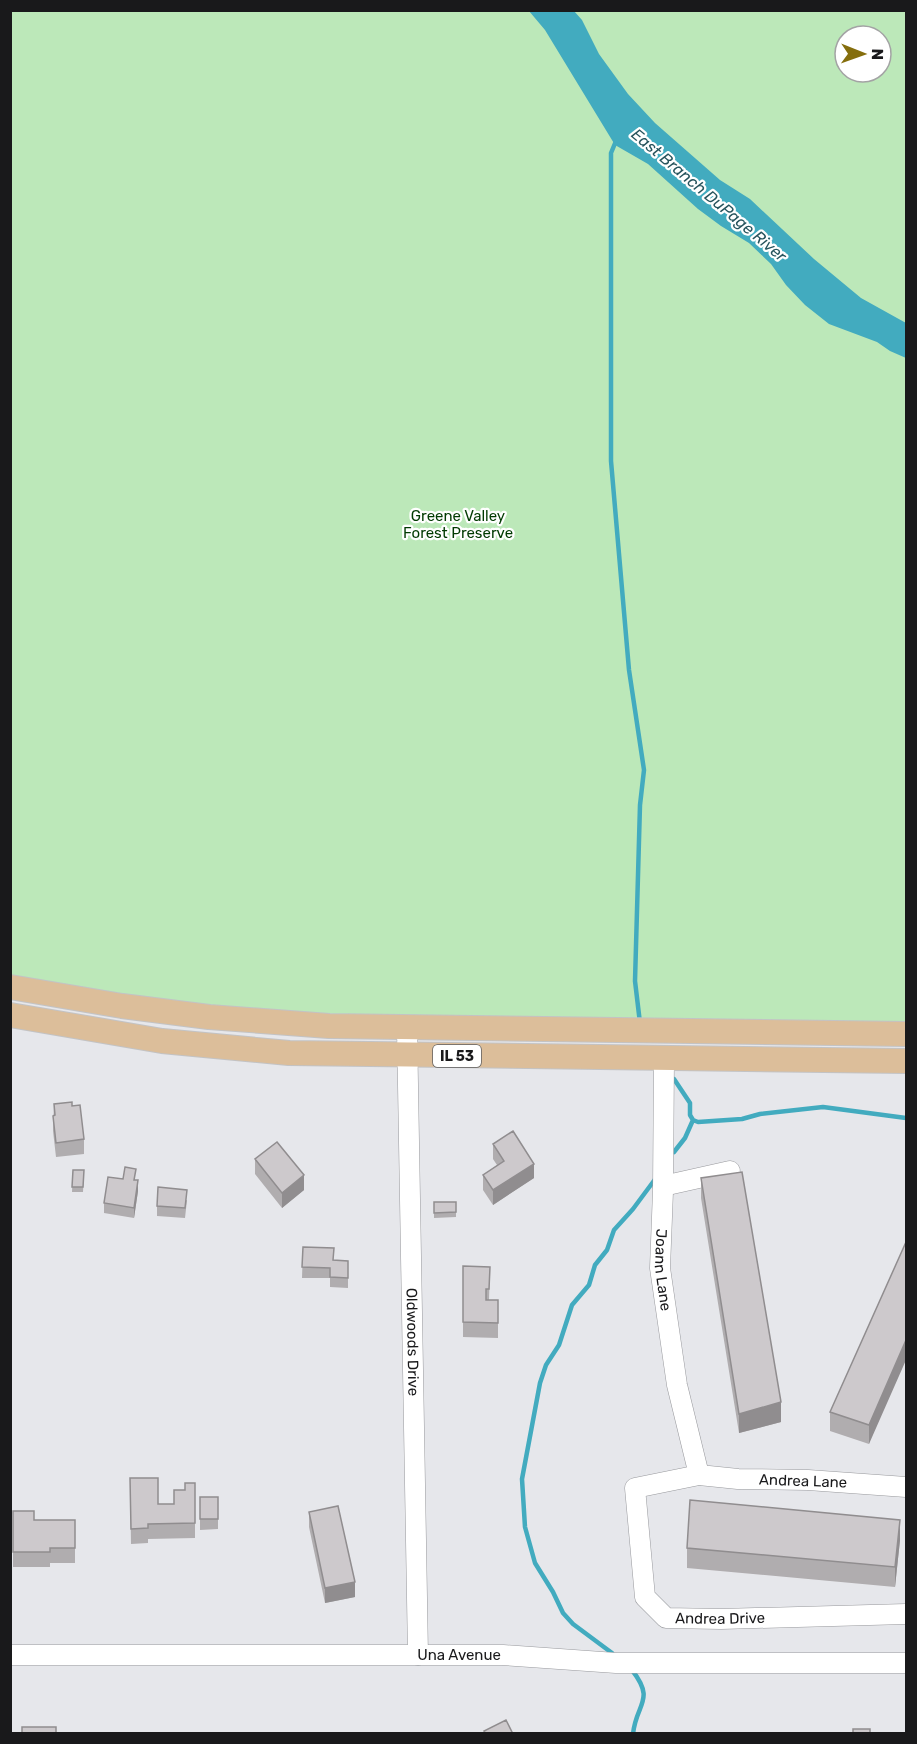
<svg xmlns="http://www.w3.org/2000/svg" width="917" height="1744" viewBox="0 0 917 1744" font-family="Rubik,sans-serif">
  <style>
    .green { fill: #bce8b9; fill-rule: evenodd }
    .water { fill: #42abbf }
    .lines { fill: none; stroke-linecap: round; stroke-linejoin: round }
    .stream { stroke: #42abbf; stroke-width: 4.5 }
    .minor-casing { stroke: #98999d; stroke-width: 21 }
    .major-casing { stroke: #c3c3c4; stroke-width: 26 }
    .minor { stroke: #fff; stroke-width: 20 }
    .major { stroke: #dcbe9a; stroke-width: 24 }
    .wall { fill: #b0adaf }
    .shaded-wall { fill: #908d8f }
    .building { fill: #cdc9cc; stroke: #908d8f; stroke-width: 1.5 }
    .labels { text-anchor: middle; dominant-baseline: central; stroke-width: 4.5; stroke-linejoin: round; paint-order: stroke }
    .shield { fill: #fff; stroke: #5e5e5f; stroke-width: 1.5 }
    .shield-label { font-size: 14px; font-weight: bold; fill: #19191b }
    .park-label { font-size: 15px; fill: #003a01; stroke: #fff }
    .street-label { font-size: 15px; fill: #19191b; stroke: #fff }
    .water-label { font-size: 16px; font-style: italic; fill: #27545d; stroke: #fff }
  </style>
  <rect width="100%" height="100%" fill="#e6e7eb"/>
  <!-- green -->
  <path class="green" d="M11,11H906V1024L352,1015L209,1007L11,977ZM845,36H881V72H845Z"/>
  <!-- water -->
  <path class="water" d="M529,11H574L582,20L599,54L628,94L655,123L720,180L750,199L814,259L861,298L906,323V358L890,351L877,342L829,324L805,305L786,285L771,264L749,243L721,226L698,209L648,164L615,145L545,30Z"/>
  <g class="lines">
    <!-- stream -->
    <path class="stream" d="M616,141L611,153V461L629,670L644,770L640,805L635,981L640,1023
      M674,1079L690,1103V1115L693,1120
      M693,1120L698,1122L742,1119L760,1114L823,1107L906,1118
      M674,1152L685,1138L693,1120
      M612,1653L573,1624L563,1613L553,1592L535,1563L525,1527L522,1479L540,1383L546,1365L559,1345L572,1305L589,1285L595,1265L607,1250L614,1230L633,1209L656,1178
      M632,1670C656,1701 636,1703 633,1734"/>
    <defs>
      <g id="minor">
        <path id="s1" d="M407,1028L418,1655"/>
        <path id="s2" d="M664,1058L663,1191L660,1268L677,1385L699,1475"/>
        <path d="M663,1186L730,1171"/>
        <path id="s3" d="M906,1487L808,1480L738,1479L699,1475L635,1488L645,1597L666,1618L721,1619L906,1614"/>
        <path id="s4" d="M12,1655H503L616,1663H906"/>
      </g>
      <path id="major" d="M10,987L122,1006L209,1017L329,1026L906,1034
        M10,1015L162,1041L289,1053L906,1061"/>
    </defs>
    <!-- minor casing -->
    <use href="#minor" class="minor-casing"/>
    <!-- major casing -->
    <use href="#major" class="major-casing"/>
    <!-- minor -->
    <use href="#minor" class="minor"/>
    <!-- major -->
    <use href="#major" class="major"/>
  </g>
  <!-- wall -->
  <path class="wall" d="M54,1104L72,1106L84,1139V1154L56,1157L53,1131Z
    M493,1144L534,1178L493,1205L483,1190V1175L497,1165L493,1159Z
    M255,1159L304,1190L282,1208L255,1174Z
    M73,1170H84L83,1192H72Z
    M701,1178L781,1422L739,1433L701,1198Z
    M123,1179L136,1180L138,1191L134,1218L104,1213V1203Z
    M187,1200L185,1218L157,1216V1206Z
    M434,1202H456V1217L434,1218Z
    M906,1242L869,1444L830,1431V1412Z
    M303,1247L334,1260L348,1261V1288L330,1287V1278H302Z
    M463,1266L490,1267L489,1300H498V1338L463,1337Z
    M130,1478L158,1504H174L185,1490L195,1483V1538L148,1539V1543L131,1544Z
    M200,1497H218V1529L200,1530Z
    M13,1511L34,1520H75V1563H50V1567H13Z
    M309,1512L355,1597L325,1603L309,1527Z
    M900,1540L895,1587L687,1568V1548Z"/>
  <!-- shaded-wall -->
  <path class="shaded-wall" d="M534,1164V1178L493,1205V1190Z
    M304,1175V1190L282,1208V1193Z
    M138,1180V1191L134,1218V1208Z
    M906,1340V1360L869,1444V1425Z
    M781,1402V1422L739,1433V1414Z
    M900,1520V1540L895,1587V1567Z
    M355,1582V1597L325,1603V1588Z"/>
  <!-- building -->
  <path class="building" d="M72,1102V1106L80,1105L84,1139L56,1143L53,1116L55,1115L54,1104Z
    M513,1131L534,1164L493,1190L483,1175L504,1161L493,1144Z
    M277,1142L304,1175L282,1193L255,1159Z
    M125,1167L136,1169L134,1180H138L134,1208L104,1203L108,1177L123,1179Z
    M73,1170H84L83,1187H72Z
    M742,1172L781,1402L739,1414L701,1178Z
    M158,1187L187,1190L185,1208L157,1206Z
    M434,1202H456V1212L434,1213Z
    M906,1242V1340L869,1425L830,1412Z
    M303,1247L334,1248L333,1260L348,1261V1278L330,1277V1268L302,1267Z
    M463,1266L490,1267L489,1289H486V1300H498V1323L463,1322Z
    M130,1478H158V1504H174V1490H185V1483H195V1523L148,1524V1528L131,1529Z
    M200,1497H218V1519H200Z
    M690,1500L900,1520L895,1567L687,1548Z
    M338,1506L355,1582L325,1588L309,1512Z
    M13,1511H34V1520H75V1548H50V1552H13Z
    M506,1720L513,1734H486L484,1731Z
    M22,1727H56V1734H22Z
    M853,1729H870V1734H853Z"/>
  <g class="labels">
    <!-- shield labels -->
    <rect class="shield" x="433" y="1045" width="48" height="22" rx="4.5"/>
    <g class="shield-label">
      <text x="457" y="1056">IL 53</text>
    </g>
    <!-- park labels -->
    <g class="park-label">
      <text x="458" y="516">Greene Valley<tspan x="458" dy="17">Forest Preserve</tspan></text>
    </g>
    <!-- street labels -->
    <g class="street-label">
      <text stroke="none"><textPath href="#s2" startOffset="212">Joann Lane</textPath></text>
      <text stroke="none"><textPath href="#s1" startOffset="314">Oldwoods Drive</textPath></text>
      <text transform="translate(803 1481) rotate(2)">Andrea Lane</text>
      <text stroke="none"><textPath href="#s3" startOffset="466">Andrea Drive</textPath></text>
      <text stroke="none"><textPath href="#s4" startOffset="447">Una Avenue</textPath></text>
    </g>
    <!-- water labels -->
    <g class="water-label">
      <text transform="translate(709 195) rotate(40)">East Branch DuPage River</text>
    </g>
  </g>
  <!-- border -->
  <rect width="917" height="1744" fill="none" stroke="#19191b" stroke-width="24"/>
  <!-- north arrow -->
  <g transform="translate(863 54) rotate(91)"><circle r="28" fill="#ffffff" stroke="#a3a3a4" stroke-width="1.5"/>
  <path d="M0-4.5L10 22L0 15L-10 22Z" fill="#856e0d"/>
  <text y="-9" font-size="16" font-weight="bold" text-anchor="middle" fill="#19191b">N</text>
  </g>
</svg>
